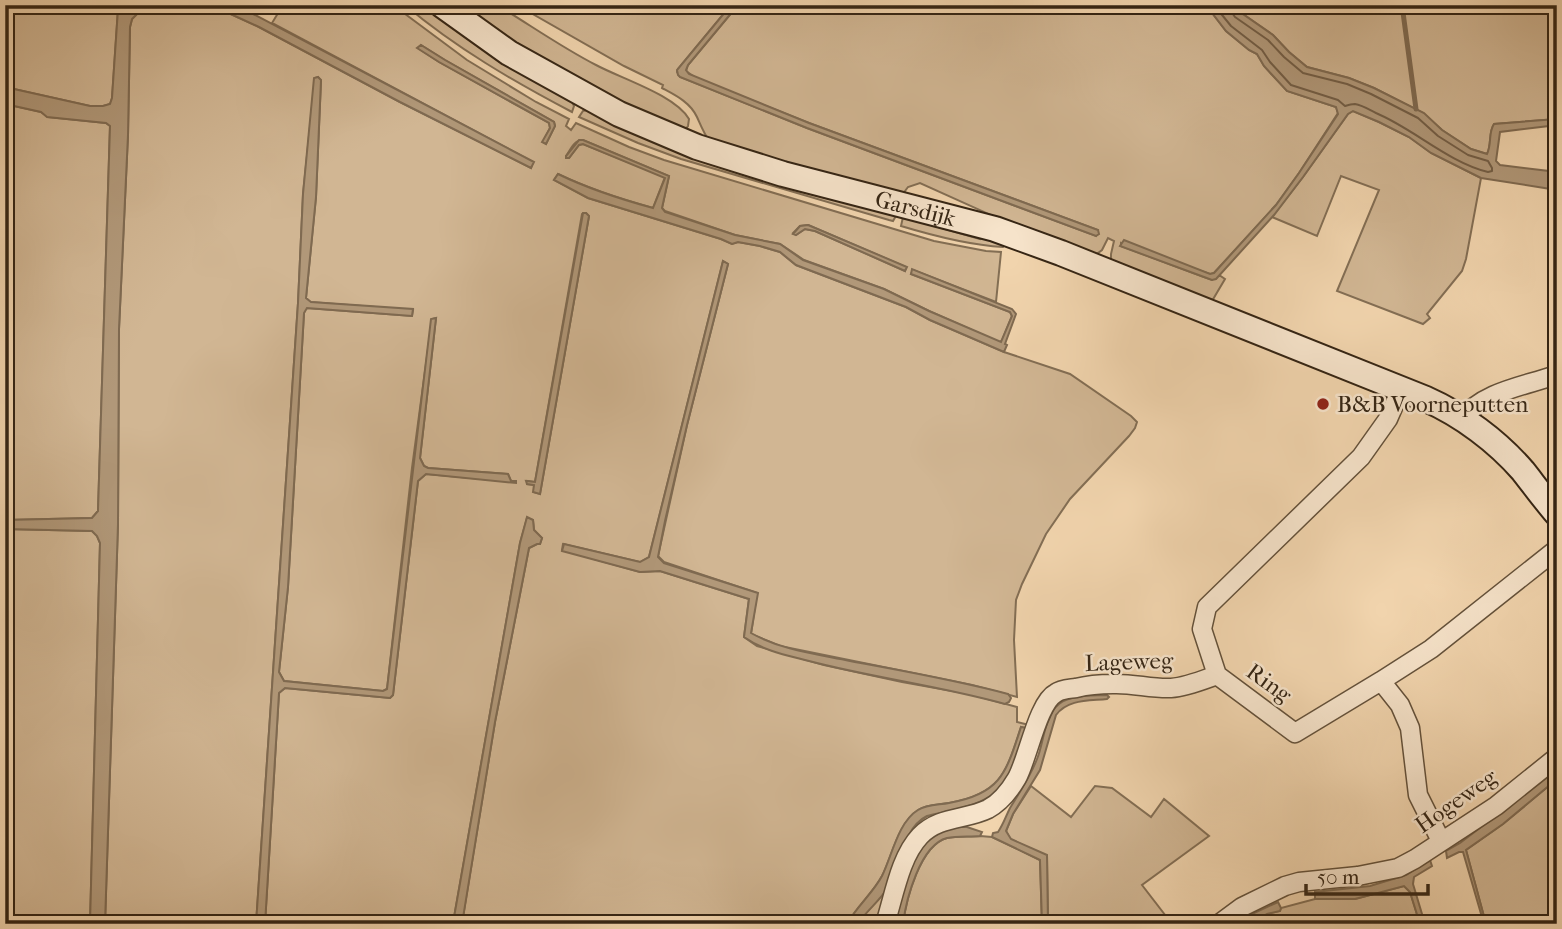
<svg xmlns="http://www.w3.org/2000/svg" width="1562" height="929" viewBox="0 0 1562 929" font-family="'IM FELL French Canon',serif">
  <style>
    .green { fill: #d1b693; stroke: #836e54; stroke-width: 2; fill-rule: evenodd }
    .water { fill: #b19879; stroke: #7f6a51; stroke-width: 2 }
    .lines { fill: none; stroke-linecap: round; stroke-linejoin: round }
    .shore { stroke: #735e46; stroke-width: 2 }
    .stream { stroke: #7f6a51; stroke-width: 5 }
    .minor-casing { stroke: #64513a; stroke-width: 21 }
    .secondary-casing { stroke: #352514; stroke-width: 28 }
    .minor { stroke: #f6e3ca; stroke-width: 18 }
    .secondary { stroke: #f6e3ca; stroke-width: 24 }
    .poi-dot { fill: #8f2418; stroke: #f6e3ca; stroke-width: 2.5 }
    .labels { text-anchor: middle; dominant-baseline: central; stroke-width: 5; stroke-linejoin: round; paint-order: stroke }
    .street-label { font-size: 23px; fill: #352514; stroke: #f6e3ca }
    .poi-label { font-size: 23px; fill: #352514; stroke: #f6e3ca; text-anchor: start }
  </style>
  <rect width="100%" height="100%" fill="#f1d4ad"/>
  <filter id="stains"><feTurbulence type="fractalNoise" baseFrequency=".00286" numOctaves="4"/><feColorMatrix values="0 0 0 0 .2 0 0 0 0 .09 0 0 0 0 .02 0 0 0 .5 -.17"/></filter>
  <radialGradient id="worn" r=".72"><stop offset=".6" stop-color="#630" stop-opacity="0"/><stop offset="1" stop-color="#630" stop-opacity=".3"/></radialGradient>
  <!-- green -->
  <path class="green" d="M5,5H126L118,9L112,98L110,104L103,106H90L5,87Z
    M146,5H211L259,27L400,102L531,168L533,162L272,23L283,5H393L467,60L536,102L569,119L566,126L571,130L576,123L629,147L664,160L934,241L986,251L1001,252L996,302L913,270L911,274L1010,312L1012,316L1001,343L929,311L884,289L804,260L780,244L735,235L665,211L662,208L669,176L583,140C574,140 571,149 566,156V158H569L579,145L583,144L665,177L653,208C620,199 589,189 558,174L554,180L588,198L721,239L732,244L738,242L760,246L780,252L796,265L906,307L930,320L1004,352L1070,374L1131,416L1137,422L1135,428L1129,436L1070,499L1046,534L1022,584L1016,600L1014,640L1017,697L972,685L780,646L751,634L757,593L664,562L658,556L687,425L728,264L723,261L649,557L640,562L563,544L562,550L640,572L660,571L749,599L744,637L757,646L824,665L902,682L969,694L1017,707V722L1033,726C1025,750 1018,777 1000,794C975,817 936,810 914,837C897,859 890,897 882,924C874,924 868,923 863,917C870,907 881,898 888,887C900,865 904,828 927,816C995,801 1008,798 1025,728L1021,727C1006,773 1001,794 949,803C939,805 927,804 918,810C898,823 892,856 882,876C873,893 857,906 847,924H265L279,693L285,688L390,698L393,695L418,481L426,474L516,482L511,481L508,474L428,468L424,466L420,458L436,318L432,319L412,468L387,689L383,691L284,681L279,672L288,587L304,313L306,308L412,316L413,310L310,302L306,298L316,197L321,81L318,77L315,78L303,194L298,303L256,924H105L118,524L119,329L128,135L130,27L132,19ZM421,45L445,60L554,122L555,126L546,144L543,142L550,128L549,123L439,62L418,48ZM586,213L589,216L540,494L534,492L535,485L527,484V481L535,482L582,214ZM808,225L906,267L905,271L815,231L805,229L796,235L793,233L800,226ZM527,518L533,520L534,530L542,538L540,544H537L529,548L495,722L462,923H453L520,543Z
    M405,5H426L501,58L571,99L574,106L572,112C513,81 456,48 405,5Z
    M454,5H492L502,8C533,27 563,48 596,65C622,79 675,95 689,119L688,126L684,131L609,100Z
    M517,5H731L678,69L677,72L680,77L807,128L1096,236L1098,230L809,123L696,78L686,71L688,65L738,5H1206L1226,31L1249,50L1257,54L1264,66L1287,91L1336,107L1338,113L1299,173L1276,205L1214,273L1210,274L1121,243V246L1204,277L1212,280L1219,275L1225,279L1212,301L1111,263V254L1114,241L1108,238L1102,250L1094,256L1033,234L920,183L908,187L902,195L710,142C704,134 701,126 697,117C690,102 675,95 662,88L663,85L624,66Z
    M1235,5H1557V119L1494,124C1488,133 1492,144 1487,154L1471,149L1442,130L1423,113L1374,88L1349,78L1307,67L1289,52L1273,35L1240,12Z
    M5,104L41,112L48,117L106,123L110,126L98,511L92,518L5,520Z
    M591,109L897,214L893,221L889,220L681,159L638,143L579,117L583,111Z
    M1353,111L1379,122L1409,137L1431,153L1481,178L1466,259L1462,271L1427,314L1430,318L1423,324L1337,291L1379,190L1341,176L1317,236L1272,217L1303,177L1348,114Z
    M903,217L980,239L982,235L1005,241L1003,247C968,245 934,236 901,226Z
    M5,529L92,531L97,536L100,543L90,924H5Z
    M1557,779V924H1486L1466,850L1503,824Z
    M1031,786L1071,817L1095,786L1112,788L1151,817L1164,799L1209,836L1142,885L1172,924H1048L1047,856L1010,839L1006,831L1013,814Z
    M980,836L992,837L1040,860L1042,924H903C906,900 920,845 947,838C957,836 970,837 980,836Z
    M1404,886L1410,892L1420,924H1251L1267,914L1280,911L1281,908L1315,899H1355Z"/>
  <!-- water -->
  <path class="water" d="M126,5H146L132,19L130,27L128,135L119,329L118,524L105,924H90L100,543L97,536L92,531L5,529V520L92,518L98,511L110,126L106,123L47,117L41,112L5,104V87L90,106H103L110,104L112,98L118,9Z
    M211,5H236L534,162L531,168L400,102L259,27Z
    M731,5H738L688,65L686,70L689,74L809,123L1098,230L1099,234L1096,236L807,128L680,77L678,75L677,70Z
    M1206,5H1235L1240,12L1273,35L1289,52L1307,67L1349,78L1374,88L1424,113L1442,130L1471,149L1487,154C1492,144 1488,133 1494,124L1557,119V125L1500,132L1496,161L1500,165L1557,172V190L1481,178L1431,153L1409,137L1379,122L1353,111L1348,114L1303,177L1274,215L1216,279L1212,280L1204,277L1120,246L1124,240L1210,274L1214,273L1276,205L1299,173L1338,114L1336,107L1287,91L1264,66L1257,54L1249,50L1226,31Z
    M421,45L445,60L554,122L555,126L546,144L542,142L550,128L549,123L439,62L417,48Z
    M318,77L321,80L316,197L306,298L311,302L413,309L412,316L307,308L304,313L288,587L279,672L284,681L383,691L387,689L431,319L436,318L420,458L424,466L428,468L508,474L511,481H516V483L426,474L418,481L393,695L390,698L285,688L279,693L265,924H256L298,303L303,194L314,78Z
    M579,140H583L669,176L662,208L665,212L735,235L780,244L803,260L884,289L929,311L1001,342L1012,316L1010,312L911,274L912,269L1012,309L1016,314L1005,344L1007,345L1004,352L930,320L906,307L796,265L780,252L760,246L738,242L732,244L721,239L588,198L554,180L558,174C589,189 620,199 653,208L665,178L583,144L579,145L569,158H566V156Z
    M583,213H586L589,216L540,494L533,492L534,485L527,484L526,481L535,482Z
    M808,225L907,267L905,271L815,231L805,229L796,235L793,234L800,226Z
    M723,261L728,264L687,425L665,521L658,557L664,563L758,593L751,633C781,650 816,654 850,661C903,671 956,680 1008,694L1011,698L1009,702L1005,704C941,686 874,678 809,661C786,655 764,651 744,637L749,599L660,571L640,572L562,551L564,544L640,562L649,557Z
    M527,517L533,520L534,530L542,538L540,544H537L529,548L495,722L462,924L453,923L520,543Z
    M1107,695L1109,697L1107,699C1089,701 1068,699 1056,715L1040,770L1013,814L1006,831L1011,839L1047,855L1048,924H1042L1040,860L992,837L993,833L998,832C1003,825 1006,816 1010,808C1020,792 1030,777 1037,759C1044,742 1044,716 1059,704C1072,694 1092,696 1107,695Z
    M1021,727L1026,728C1021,744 1017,762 1010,776C994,805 957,809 927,816C904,827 899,865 888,887C882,898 871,907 863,917L867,921L875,924H847C857,906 873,893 882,876C892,856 898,822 918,810C927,804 939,805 949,803C1001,794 1006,773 1021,727Z
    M1557,770V779L1503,824L1466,850L1486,924H1484L1463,852H1459L1447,858L1446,851L1460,843Z
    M946,827H967L982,832L980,836C970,837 957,836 947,838C920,845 906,900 903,924H892L907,870L927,837Z
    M1430,860L1432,866L1414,877L1413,884L1425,924H1420L1410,892L1404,886L1355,899H1315V892L1370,886L1406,875Z
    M1278,902L1281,908L1280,911L1267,914L1251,924H1238L1254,913Z"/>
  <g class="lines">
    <!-- shore -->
    <path class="shore" d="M1214,5L1231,26L1262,50L1270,62L1291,85L1338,100L1345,106C1348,105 1352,104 1355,104C1362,105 1370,110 1376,113C1414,129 1448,162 1488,172L1492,171V168L1488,161L1468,155L1438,136L1418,118L1371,94L1347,84L1303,73L1284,57L1268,40L1235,17L1230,10V5"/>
    <!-- stream -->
    <path class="stream" d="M1402,5L1416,109"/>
    <defs>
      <path id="minor" d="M1401,389L1388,419L1361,457L1207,607L1202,629L1217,675L1295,733L1381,681L1431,649L1557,549
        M1462,419C1482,393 1519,387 1550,377L1557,376
        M1381,681L1400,705L1410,728L1418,795L1441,841
        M885,924C894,896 900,857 920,836C939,816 966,820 988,809C1001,802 1010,790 1017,778C1028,758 1038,702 1056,693C1061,689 1069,689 1076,688C1088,685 1101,684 1113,684C1132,683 1152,689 1171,688C1186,687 1203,680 1217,675
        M1219,924L1242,907L1285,886L1299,882L1358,876L1398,868L1415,859L1496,806L1557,757"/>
      <g id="secondary">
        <path id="s1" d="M442,5L509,53L619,114L697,147L783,174L995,229L1061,253L1426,399C1462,415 1497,441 1523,471C1534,485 1545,500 1557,514"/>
      </g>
    </defs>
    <!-- minor casing -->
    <use href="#minor" class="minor-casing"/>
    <!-- secondary casing -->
    <use href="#secondary" class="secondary-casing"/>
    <!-- minor -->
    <use href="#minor" class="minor"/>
    <!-- secondary -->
    <use href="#secondary" class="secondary"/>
  </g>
  <!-- markers -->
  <circle class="poi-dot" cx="1323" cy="404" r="7"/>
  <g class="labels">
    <!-- street labels -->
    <g class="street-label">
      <text stroke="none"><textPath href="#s1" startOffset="520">Garsdijk</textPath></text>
      <text transform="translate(1129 662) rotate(-2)">Lageweg</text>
      <text transform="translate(1269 683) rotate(36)">Ring</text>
      <text transform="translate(1456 801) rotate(-35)">Hogeweg</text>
    </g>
    <!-- poi labels -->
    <g class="poi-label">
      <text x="1337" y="404">B&amp;B Voorneputten</text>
    </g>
  </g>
  <!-- margin -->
  <rect width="1562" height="929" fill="none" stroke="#f1d4ad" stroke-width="28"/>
  <rect x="7" y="7" width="1548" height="915" fill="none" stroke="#352514" stroke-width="3.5"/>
  <rect x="14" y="14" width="1534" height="901" fill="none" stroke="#352514" stroke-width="2"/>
  <!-- scale -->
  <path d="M1306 884v10h122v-10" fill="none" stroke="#352514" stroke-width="3.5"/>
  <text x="1317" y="884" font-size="21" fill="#352514" stroke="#f6e3ca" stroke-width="5" paint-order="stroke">50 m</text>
  <rect width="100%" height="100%" filter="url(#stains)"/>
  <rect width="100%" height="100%" fill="url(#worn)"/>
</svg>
